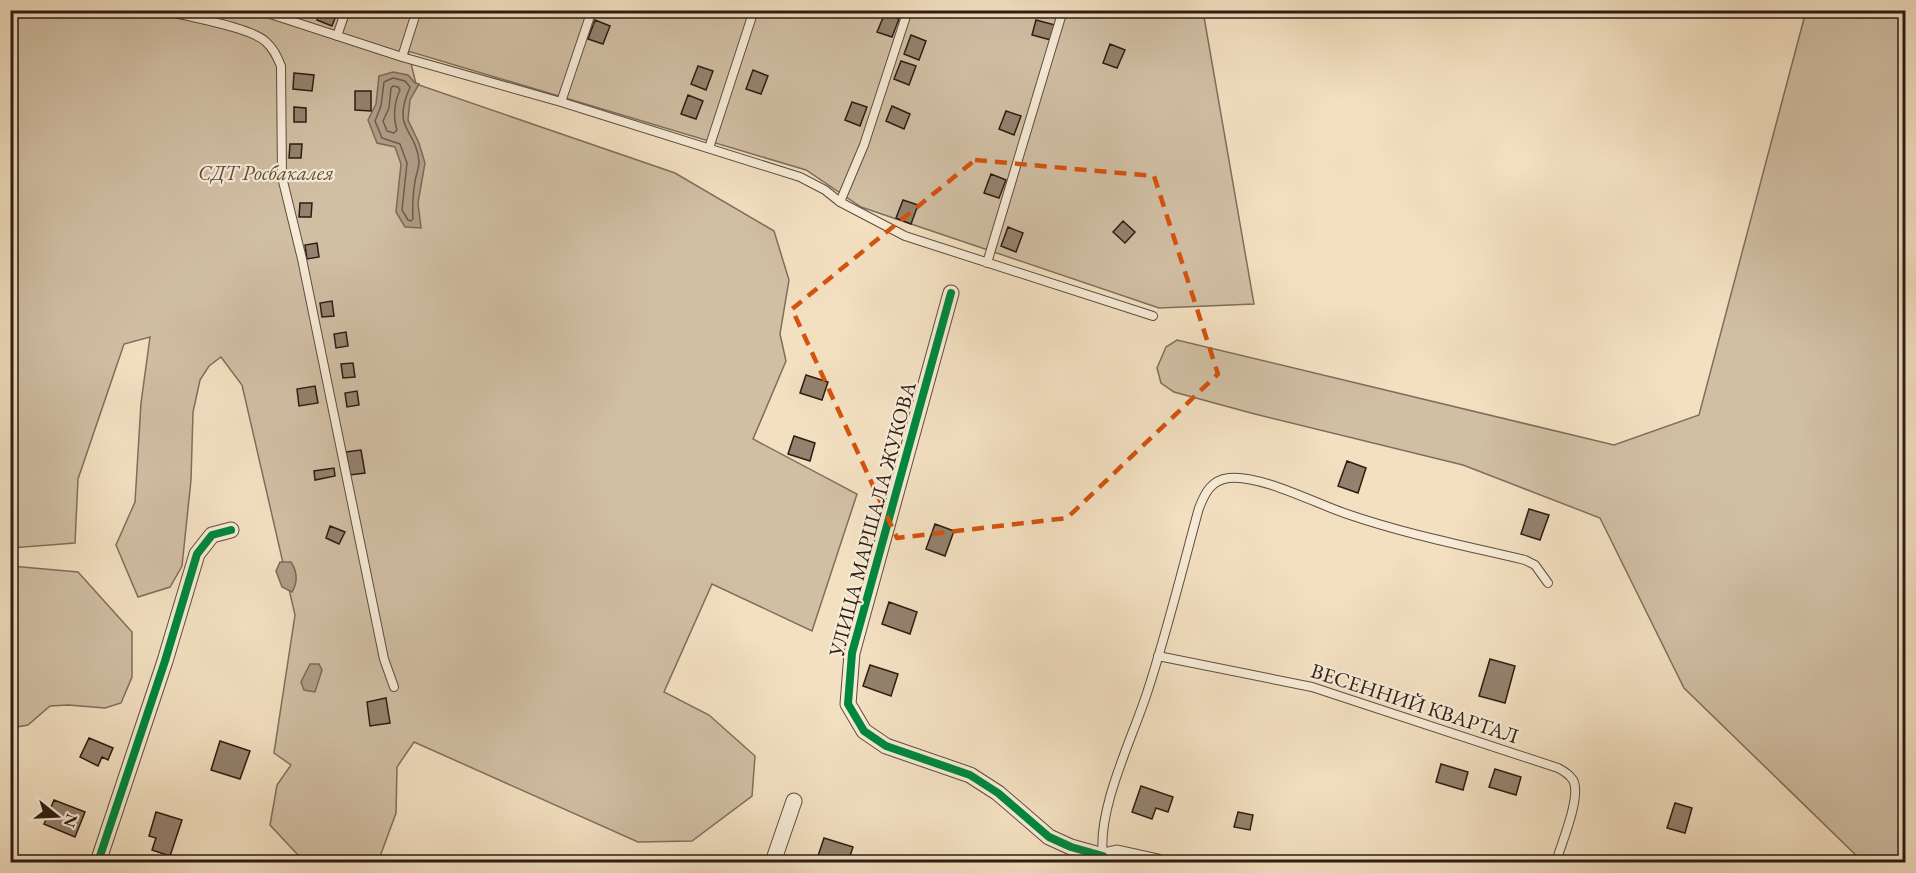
<svg xmlns="http://www.w3.org/2000/svg" width="1916" height="873" viewBox="0 0 1916 873" font-family="'EB Garamond',serif">
  <style>
    .green { fill: #d1bfa4; stroke: #7f6e5c; stroke-width: 1.5 }
    .water { fill: #b09d86; stroke: #7c6958; stroke-width: 1.5 }
    .lines { fill: none; stroke-linecap: round; stroke-linejoin: round }
    .shore { stroke: #6e5c4d; stroke-width: 1.5 }
    .building { fill: #94826e; stroke: #2d1c14; stroke-width: 1.5 }
    .lane-casing { stroke: #5e4d3f; stroke-width: 10 }
    .street-casing { stroke: #5e4d3f; stroke-width: 17 }
    .lane { stroke: #f7ebd7; stroke-width: 8 }
    .street { stroke: #f7ebd7; stroke-width: 15 }
    .cycleway-casing { stroke: #f7ebd7; stroke-width: 11 }
    .cycleway { stroke: #00873e; stroke-width: 8 }
    .marked { fill: none; stroke: #d5530d; stroke-width: 4.5; stroke-dasharray: 12 8; stroke-linejoin: round }
    .labels { text-anchor: middle; dominant-baseline: central; stroke-width: 4.5; stroke-linejoin: round; paint-order: stroke }
    .park-label { font-size: 21px; font-style: italic; fill: #5e4d3f; stroke: #f7ebd7 }
    .street-label { font-size: 21px; fill: #2d1c14; stroke: #f7ebd7 }
  </style>
  <rect width="100%" height="100%" fill="#f3e0c1"/>
  <filter id="stains"><feTurbulence type="fractalNoise" baseFrequency=".00333" numOctaves="4"/><feColorMatrix values="0 0 0 0 .2 0 0 0 0 .09 0 0 0 0 .02 0 0 0 .5 -.17"/></filter>
  <radialGradient id="worn" r=".72"><stop offset=".6" stop-color="#630" stop-opacity="0"/><stop offset="1" stop-color="#630" stop-opacity=".3"/></radialGradient>
  <!-- green -->
  <path class="green" d="M11,11H1203L1254,304L1159,308L861,207L806,170L408,51L416,84L675,173L774,231L789,280L780,334L786,361L753,439L857,494L812,631L712,584L664,692L709,715L755,756L752,796L692,841L638,842L414,742L397,767L396,813L378,862H299L298,855L270,825L277,785L291,765L274,753L295,615L242,385L221,357L209,366L200,380L193,412L191,480L182,566L170,587L138,597L116,545L135,502L141,403L150,337L124,344L78,479L75,543L11,548Z
    M1806,11H1905V862H1863L1684,688L1600,518L1463,465L1251,413L1174,392L1161,383L1157,368L1166,347L1177,340L1614,445L1699,415Z
    M11,566L78,572L132,632V677L121,703L105,708L68,705L50,706L28,725L11,728Z"/>
  <!-- water -->
  <path class="water" d="M393,72L408,75L415,83L419,84L410,100L408,120L419,143L425,163L418,203L421,228L405,227L396,212L401,164L395,147L377,143L368,120L376,104L379,76Z
    M280,562H291C298,573 298,582 292,592L282,587L276,571Z
    M310,664H319L322,670L315,692L304,690L301,682Z"/>
  <g class="lines">
    <!-- shore -->
    <path class="shore" d="M393,78L405,81L410,87C391,131 416,127 419,162C419,168 416,175 415,181C413,194 412,205 413,219L411,221L408,220L402,210L407,163L400,144L382,138L375,121L381,106L384,82Z
      M393,86L398,87L400,90C394,102 393,118 397,130L394,133L387,131L383,121L389,108L391,88Z"/>
  </g>
  <!-- building -->
  <path class="building" d="M321,10H338L332,26L317,20Z
    M885,13L899,19L892,37L877,32Z
    M595,20L610,26L603,44L588,39Z
    M1036,20L1055,25L1051,40L1032,35Z
    M911,35L926,41L919,60L904,54Z
    M1110,44L1125,50L1117,68L1103,63Z
    M901,61L916,66L909,85L894,79Z
    M698,66L713,71L706,90L691,84Z
    M753,70L768,76L761,94L746,89Z
    M294,73L314,75L312,91L293,89Z
    M355,91H371V111L355,110Z
    M688,95L703,101L696,119L681,114Z
    M852,102L867,107L860,126L845,120Z
    M892,106L910,114L904,129L886,121Z
    M294,107L306,108V122H294Z
    M1006,111L1021,116L1014,135L999,129Z
    M290,144H302L301,158H289Z
    M991,174L1006,180L999,198L984,193Z
    M903,200L918,205L911,224L896,218Z
    M300,203H312L311,217H299Z
    M1123,221L1135,232L1125,243L1113,232Z
    M1008,227L1023,233L1016,252L1001,246Z
    M317,243L319,257L307,259L305,245Z
    M332,301L334,316L322,317L320,303Z
    M346,332L348,346L336,348L334,334Z
    M353,363L355,377L343,378L341,364Z
    M806,375L828,382L822,400L800,393Z
    M315,386L318,403L299,406L297,389Z
    M357,391L359,405L347,407L345,393Z
    M794,436L815,443L810,461L788,454Z
    M361,450L365,473L350,475L346,452Z
    M1347,461L1366,468L1358,493L1338,486Z
    M334,468L335,476L315,480L314,471Z
    M1529,509L1549,515L1540,540L1521,534Z
    M935,524L954,531L945,556L926,549Z
    M330,526L345,532L339,544L326,538Z
    M889,602L917,612L910,634L882,624Z
    M1490,659L1515,666L1505,703L1479,696Z
    M870,665L898,674L891,696L863,686Z
    M386,698L390,723L370,726L367,702Z
    M89,738L113,748L108,760L102,757L98,766L80,757Z
    M220,741L250,751L240,779L211,770Z
    M1441,764L1468,772L1463,790L1436,782Z
    M1495,769L1521,777L1516,795L1489,787Z
    M1141,786L1173,797L1168,812L1156,808L1152,819L1132,812Z
    M54,800L85,812L75,837L44,824Z
    M1675,803L1692,808L1685,833L1667,828Z
    M156,812L182,820L170,856L152,850L156,838L149,836Z
    M1238,812L1253,815L1250,830L1234,827Z
    M824,838L853,847L848,862H816Z"/>
  <g class="lines">
    <defs>
      <path id="lane" d="M163,10C187,17 251,27 266,42C274,49 277,57 281,66L282,177L302,259L384,659L394,687
        M258,10L402,57L561,102L800,177L825,190L840,202L905,236L1153,316
        M337,36L346,10
        M402,57L417,10
        M561,102L592,10
        M709,148L754,10
        M840,202L864,145L908,10
        M987,263L1063,10
        M1158,656L1312,687L1558,768C1564,771 1569,774 1573,780C1582,796 1561,844 1556,862
        M1103,856C1097,809 1132,739 1147,693C1167,632 1182,570 1199,508C1205,493 1211,480 1229,478C1259,474 1317,504 1347,514C1405,534 1466,546 1525,560L1535,565L1548,583"/>
      <path id="street" d="M951,293L852,653L848,704L864,731L886,746L970,775L998,793L1049,837L1071,847L1103,856
        M98,862L165,661L197,554L212,535L231,530
        M773,862L794,801
        M1101,862L1103,856L1117,853L1158,862"/>
    </defs>
    <!-- lane casing -->
    <use href="#lane" class="lane-casing"/>
    <!-- street casing -->
    <use href="#street" class="street-casing"/>
    <!-- lane -->
    <use href="#lane" class="lane"/>
    <!-- street -->
    <use href="#street" class="street"/>
    <defs>
      <path id="cycleway" d="M951,293L852,653L848,704L864,731L886,746L970,775L998,793L1049,837L1071,847L1103,856
        M98,862L165,661L197,554L212,535L231,530"/>
    </defs>
    <!-- cycleway casing -->
    <use href="#cycleway" class="cycleway-casing"/>
    <!-- cycleway -->
    <use href="#cycleway" class="cycleway"/>
  </g>
  <!-- marked area -->
  <path class="marked" d="M975,160L1154,176L1218,374L1067,518L897,538L792,309Z"/>
  <g class="labels">
    <!-- park labels -->
    <g class="park-label">
      <text x="266" y="172">СДТ Росбакалея</text>
    </g>
    <!-- street labels -->
    <g class="street-label">
      <text transform="translate(872 519) rotate(-75)">УЛИЦА МАРШАЛА ЖУКОВА</text>
      <text transform="translate(1415 703) rotate(18)">ВЕСЕННИЙ КВАРТАЛ</text>
    </g>
  </g>
  <!-- margin -->
  <rect width="1916" height="873" fill="none" stroke="#f3e0c1" stroke-width="36"/>
  <rect x="12" y="12" width="1892" height="849" fill="none" stroke="#2d1c14" stroke-width="3"/>
  <rect x="18" y="18" width="1880" height="837" fill="none" stroke="#2d1c14" stroke-width="1.5"/>
  <!-- north arrow -->
  <g transform="translate(57 816) rotate(108)" stroke="#f7ebd7" stroke-width="4.5" paint-order="stroke">
  <path d="M0-4.5L10 22L0 15L-10 22Z" fill="#2d1c14"/>
  <text y="-9" font-size="16" font-weight="bold" text-anchor="middle" fill="#2d1c14">N</text>
  </g>
  <rect width="100%" height="100%" filter="url(#stains)"/>
  <rect width="100%" height="100%" fill="url(#worn)"/>
</svg>
